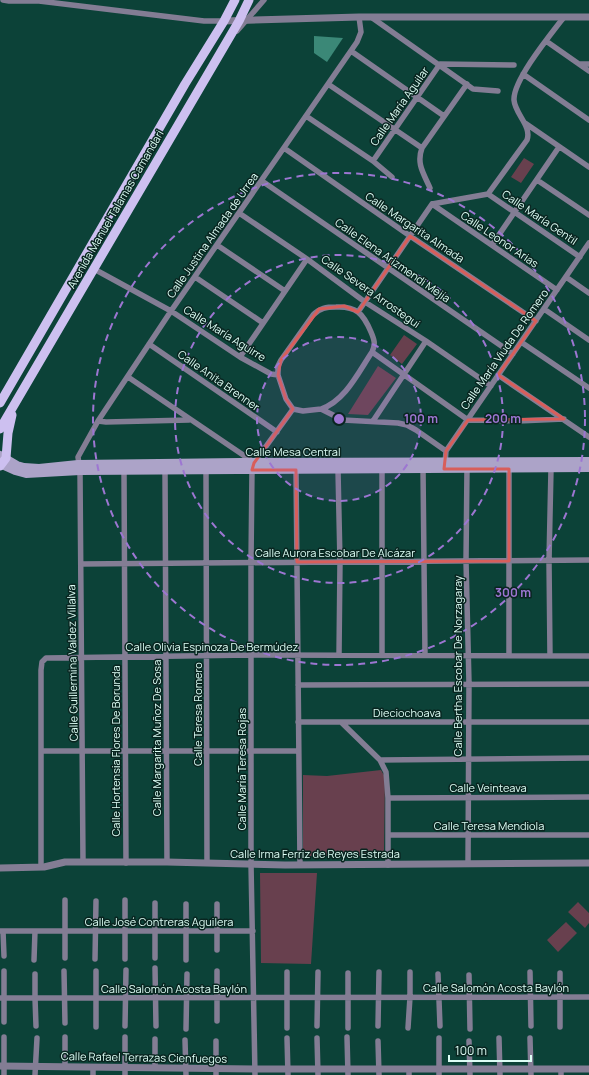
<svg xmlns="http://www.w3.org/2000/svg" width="589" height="1075" viewBox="0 0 589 1075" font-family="Manrope,sans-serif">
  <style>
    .green { fill: #68404e }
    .water { fill: #3b8877 }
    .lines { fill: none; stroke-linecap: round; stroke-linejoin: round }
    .minor { stroke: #837d94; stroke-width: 5.5 }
    .tertiary { stroke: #837d94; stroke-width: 7 }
    .secondary { stroke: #aca3c8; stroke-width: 8 }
    .primary { stroke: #cdc0f0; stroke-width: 9 }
    .marked { fill: none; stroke: #d85e5b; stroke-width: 3; stroke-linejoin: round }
    .ring { fill: none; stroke: #9d76d2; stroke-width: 2; stroke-dasharray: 7 5 }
    .labels { text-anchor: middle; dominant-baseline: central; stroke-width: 3; stroke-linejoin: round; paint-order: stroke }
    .street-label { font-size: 11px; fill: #ddfef5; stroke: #092520 }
    .centre { fill: #9d76d2; stroke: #092520; stroke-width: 2 }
    .ring-label { font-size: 12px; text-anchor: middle; font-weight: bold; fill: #9d76d2; stroke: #092520; stroke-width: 3; stroke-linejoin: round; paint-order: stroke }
  </style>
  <rect width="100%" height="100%" fill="#0c4238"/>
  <!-- green -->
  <path class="green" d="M524,158L534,164L521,183L511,177Z
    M404,335L417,344L402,364L390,355Z
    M378,366L396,378L368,415L348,414Z
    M381,770L385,777L384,856H303V775L327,776Z
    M260,873H317L311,964L261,963Z
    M578,902L589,913V923L585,928L568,912Z
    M566,922L577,933L558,952L547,940Z"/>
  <!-- water -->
  <path class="water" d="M314,36L343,38L327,62L314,53Z"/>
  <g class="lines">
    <!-- minor -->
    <path class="minor" d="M3,0L9,1H39L204,21H224
      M371,17L473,89L498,91
      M237,31L264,0
      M546,41L589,71
      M351,51L444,116
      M579,64H589
      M523,74L589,120
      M328,84L422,148
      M306,116L373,161L392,177
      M525,123L589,167
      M284,148L410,236L536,321
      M373,161L440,64L514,65
      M537,180L589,215
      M262,181L513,354
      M430,188C424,174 416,164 422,148L467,84
      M488,194L580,257
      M432,204L557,290
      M239,213L307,259L365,302L426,341L491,386
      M217,245L285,291
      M492,245L559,147
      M94,269L171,311L240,357L271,374L278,375L286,399L293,409
      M195,277L263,323
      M566,277L589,293
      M544,309L589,340
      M358,312L432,204L488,194L527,140C532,126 515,114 514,100C513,80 551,34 564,17
      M521,342L589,388
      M149,344L277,432
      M372,352L468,420L518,421L564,419
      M240,357L307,259
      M278,375V366L281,360L313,315C320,308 326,307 336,307C356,306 363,313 371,332C374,339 376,344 372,352C358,373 345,401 321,409
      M498,375L589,437
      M128,377L252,461
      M293,409L303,411L321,409L343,420L398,423L407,425L416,430L446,451
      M98,421L106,422L189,420
      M373,421L426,341
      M445,464L446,451L589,243
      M423,469L425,655
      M467,469L466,561L469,683L468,864
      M509,469V655
      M206,470L207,863
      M296,470L300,865
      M338,470L340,562L339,655
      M124,471L126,863
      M165,471L167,862
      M81,564L589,560
      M382,655V470
      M550,656L549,561L551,469
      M298,685L589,684
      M298,722H589
      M342,723L380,760L386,772L388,798V865
      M42,751H298
      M380,760L589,758
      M388,798L589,797
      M388,835H589
      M83,862C83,732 82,602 80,471L78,457L98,421L171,311L357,42L361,32L359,17
      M41,867V670L42,662L46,658L251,655L589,656
      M65,900V958
      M125,900V959
      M155,903V958
      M186,904V960
      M0,931H253
      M3,931L4,956
      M217,950V904
      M95,959L96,901
      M34,960L35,931
      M155,968L156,1026
      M4,971V1022
      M64,971L65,1023
      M217,971V1021
      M287,972V1028
      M530,972L531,1026
      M348,973V1028
      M560,973V1027
      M35,974V998L36,1026
      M438,974L440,1026
      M469,975L470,1029
      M0,998L589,997
      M125,1026L126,970
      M317,1026L318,972
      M378,1026L379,972
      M96,1027V971
      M408,1028L410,997V972
      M186,1029L187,974
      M4,1037V1075
      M125,1037V1075
      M347,1037L348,1075
      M287,1038L288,1075
      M317,1038L318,1075
      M499,1038L500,1075
      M530,1038L531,1075
      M185,1040L186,1075
      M378,1041L379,1075
      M469,1041L470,1075
      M65,1067V1037
      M93,1067V1075
      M155,1068V1039
      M409,1069V1075
      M561,1069V1075
      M35,1075L37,1038
      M216,1075V1041
      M255,1075L251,864V562L252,470L254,463L293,409
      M439,1075V1038"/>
    <!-- tertiary -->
    <path class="tertiary" d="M224,21L359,17H589
      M0,868L44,867L65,862H167L285,865L589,863
      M0,1066L255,1069H589"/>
    <!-- secondary -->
    <path class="secondary" d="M0,455L17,465L24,467L39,468L78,464L240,462L589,461
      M0,464L15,471L26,474L80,471L238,470L589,468"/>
    <!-- primary -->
    <path class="primary" d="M0,403L185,84L224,21L235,0
      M0,429L239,21L249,0
      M0,466L6,458L8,433L12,415"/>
  </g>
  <!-- marked area -->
  <path class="marked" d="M410,236L536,321L498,375L564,419L468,420L446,451L444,469H509V561L297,562L296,470H252L254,463L293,409L286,399L278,375L281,360L319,309L344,306L358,312Z"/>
  <!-- distance rings -->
  <circle cx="339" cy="419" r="82" fill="#9d76d2" fill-opacity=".12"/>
  <g class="ring">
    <circle cx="339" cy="419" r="82"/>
    <circle cx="339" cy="419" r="164"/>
    <circle cx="339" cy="419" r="246"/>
  </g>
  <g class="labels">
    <!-- street labels -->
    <g class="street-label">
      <text transform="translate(399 106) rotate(-55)">Calle María Aguilar</text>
      <text transform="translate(115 209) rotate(-60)">Avenida Manuel Talamas Camandari</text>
      <text transform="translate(540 217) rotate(34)">Calle María Gentil</text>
      <text transform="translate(415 227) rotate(34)">Calle Margarita Almada</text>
      <text transform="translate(212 235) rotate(-55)">Calle Justina Almada de Urrea</text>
      <text transform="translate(500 239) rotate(34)">Calle Leonor Arias</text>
      <text transform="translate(393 260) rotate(35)">Calle Elena Arizmendi Mejía</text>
      <text transform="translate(371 291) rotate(35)">Calle Severa Arrostegui</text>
      <text transform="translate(225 333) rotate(32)">Calle María Aguirre</text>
      <text transform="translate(504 349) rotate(-55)">Calle María Viuda De Romero</text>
      <text transform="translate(219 380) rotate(35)">Calle Anita Brenner</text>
      <text x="293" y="451">Calle Mesa Central</text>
      <text x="335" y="552">Calle Aurora Escobar De Alcázar</text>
      <text x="212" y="646">Calle Olivia Espinoza De Bermúdez</text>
      <text transform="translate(72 663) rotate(-91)">Calle Guillermina Valdez Villalva</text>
      <text transform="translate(457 666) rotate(-90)">Calle Bertha Escobar De Norzagaray</text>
      <text x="407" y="712">Dieciochoava</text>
      <text transform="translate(197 714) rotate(-90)">Calle Teresa Romero</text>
      <text transform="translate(156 738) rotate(-90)">Calle Margarita Muñoz De Sosa</text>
      <text transform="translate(115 751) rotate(-90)">Calle Hortensia Flores De Borunda</text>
      <text transform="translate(241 769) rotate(-90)">Calle María Teresa Rojas</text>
      <text x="488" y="787">Calle Veinteava</text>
      <text x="489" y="825">Calle Teresa Mendiola</text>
      <text x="315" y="853">Calle Irma Ferriz de Reyes Estrada</text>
      <text x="159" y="921">Calle José Contreras Aguilera</text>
      <text x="496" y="987">Calle Salomón Acosta Baylón</text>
      <text x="174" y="988">Calle Salomón Acosta Baylón</text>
      <text transform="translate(144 1057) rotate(1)">Calle Rafael Terrazas Cienfuegos</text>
    </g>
  </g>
  <circle cx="339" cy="419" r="6" class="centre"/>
  <g class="ring-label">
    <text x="421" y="423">100 m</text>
    <text x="503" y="423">200 m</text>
    <text x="513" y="597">300 m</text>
  </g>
  <!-- scale -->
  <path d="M449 1055v6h82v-6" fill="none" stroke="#ddfef5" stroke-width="2"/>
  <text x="455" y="1055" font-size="12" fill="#ddfef5" stroke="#092520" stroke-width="3" paint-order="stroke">100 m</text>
</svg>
